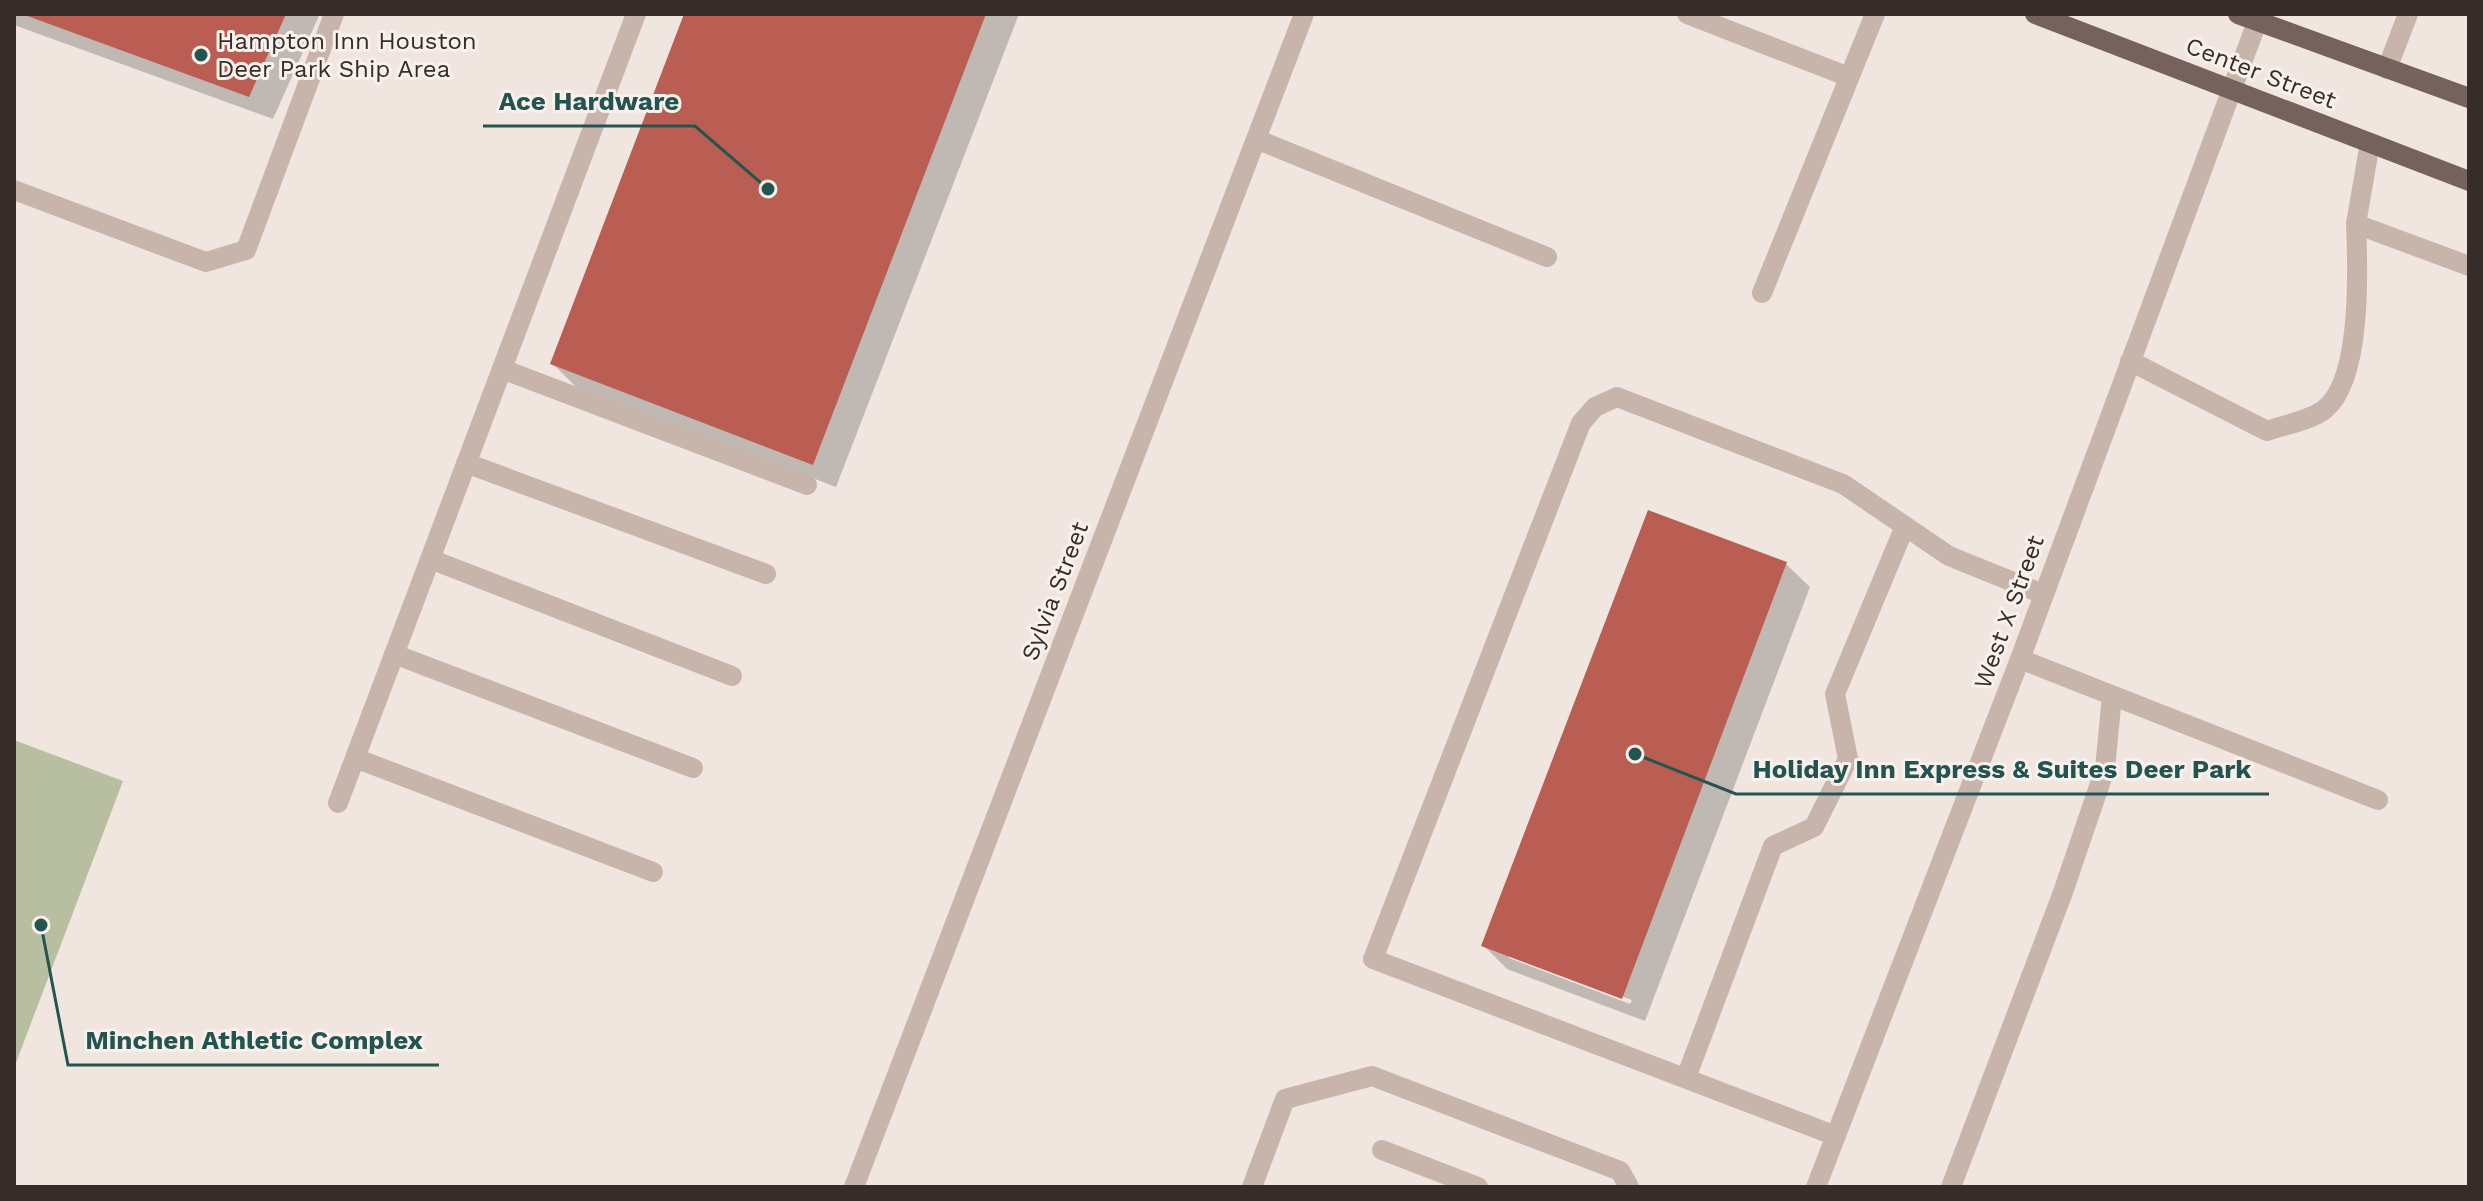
<svg xmlns="http://www.w3.org/2000/svg" width="2483" height="1201" viewBox="0 0 2483 1201" font-family="'Work Sans',sans-serif">
  <style>
    .green { fill: #b8bea0 }
    .shadow { fill: #0003; fill-rule: evenodd }
    .building { fill: #ba5e53 }
    .lines { fill: none; stroke-linecap: round; stroke-linejoin: round }
    .minor { stroke: #c7b5ac; stroke-width: 20 }
    .major { stroke: #76625d; stroke-width: 20 }
    .poi-dot { fill: #245450; stroke: #f8f0eb; stroke-width: 3 }
    .labels { text-anchor: middle; dominant-baseline: central; stroke-width: 6; stroke-linejoin: round; paint-order: stroke }
    .poi-label { font-size: 24px; fill: #362c2a; stroke: #f8f0eb; text-anchor: start }
    .street-label { font-size: 24px; fill: #362c2a; stroke: #f8f0eb }
    .leader { fill: none; stroke: #245450; stroke-width: 3 }
    .callout-dot { fill: #245450; stroke: #f8f0eb; stroke-width: 3 }
    .callout-label { font-size: 26px; text-anchor: middle; font-weight: bold; fill: #245450; stroke: #f8f0eb; stroke-width: 6; stroke-linejoin: round; paint-order: stroke }
  </style>
  <rect width="100%" height="100%" fill="#f0e6df"/>
  <!-- green -->
  <path class="green" d="M14,740L123,781L14,1068Z"/>
  <!-- shadow -->
  <path class="shadow" d="M14,14H317L319,16L273,119L14,25Z
    M686,14H1019L836,487L576,387L552,363Z
    M1786,564L1810,587L1645,1021L1507,969L1483,945ZM1509,954L1632,1000L1630,1004L1509,958Z"/>
  <!-- building -->
  <path class="building" d="M22,14H286L249,97Z
    M684,14H986L813,465L550,364Z
    M1648,510L1787,562L1622,999L1481,946Z"/>
  <g class="lines">
    <!-- minor -->
    <path class="minor" d="M1687,14L1849,77
      M2387,69L2408,14
      M1256,139L1547,257
      M2370,143L2356,224L2469,266
      M14,190L206,262L246,250L334,14
      M1762,293L1875,14
      M2130,361L2267,431C2284,425 2312,420 2325,409C2362,379 2358,269 2356,224
      M502,369L807,485
      M466,463L766,574
      M430,559L732,676
      M394,654L693,768
      M2020,659L2378,800
      M355,758L653,872
      M338,803L636,14
      M1686,1078L1773,846L1814,827L1848,759L1835,694L1905,526
      M1836,1136L1373,959L1581,423L1595,407L1617,397L1843,484L1949,556L2043,594
      M1382,1150L1478,1187
      M854,1187L1304,14
      M1252,1187L1285,1099L1372,1076L1620,1171L1629,1187
      M1816,1187L2020,659L2260,14
      M1951,1187L2062,895L2105,769L2112,696"/>
    <!-- major -->
    <path class="major" d="M2035,14L2469,181
      M2238,14L2469,98"/>
  </g>
  <!-- markers -->
  <circle class="poi-dot" cx="201" cy="55" r="8"/>
  <g class="labels">
    <!-- poi labels -->
    <g class="poi-label">
      <text x="217" y="41">Hampton Inn Houston<tspan x="217" dy="28">Deer Park Ship Area</tspan></text>
    </g>
    <!-- street labels -->
    <g class="street-label">
      <text transform="translate(2261 73) rotate(21)">Center Street</text>
      <text transform="translate(1055 591) rotate(-69)">Sylvia Street</text>
      <text transform="translate(2009 612) rotate(-70)">West X Street</text>
    </g>
  </g>
  <!-- callouts -->
  <path class="leader" d="M768 189L695 126H483M1635 754L1736 794H2269M41 925L68 1065H439"/>
  <g class="callout-dot">
    <circle cx="768" cy="189" r="8"/>
    <circle cx="1635" cy="754" r="8"/>
    <circle cx="41" cy="925" r="8"/>
  </g>
  <g class="callout-label">
    <text x="589" y="110">Ace Hardware</text>
    <text x="2002" y="778">Holiday Inn Express &amp; Suites Deer Park</text>
    <text x="254" y="1049">Minchen Athletic Complex</text>
  </g>
  <!-- border -->
  <rect width="2483" height="1201" fill="none" stroke="#362c2a" stroke-width="32"/>
</svg>
